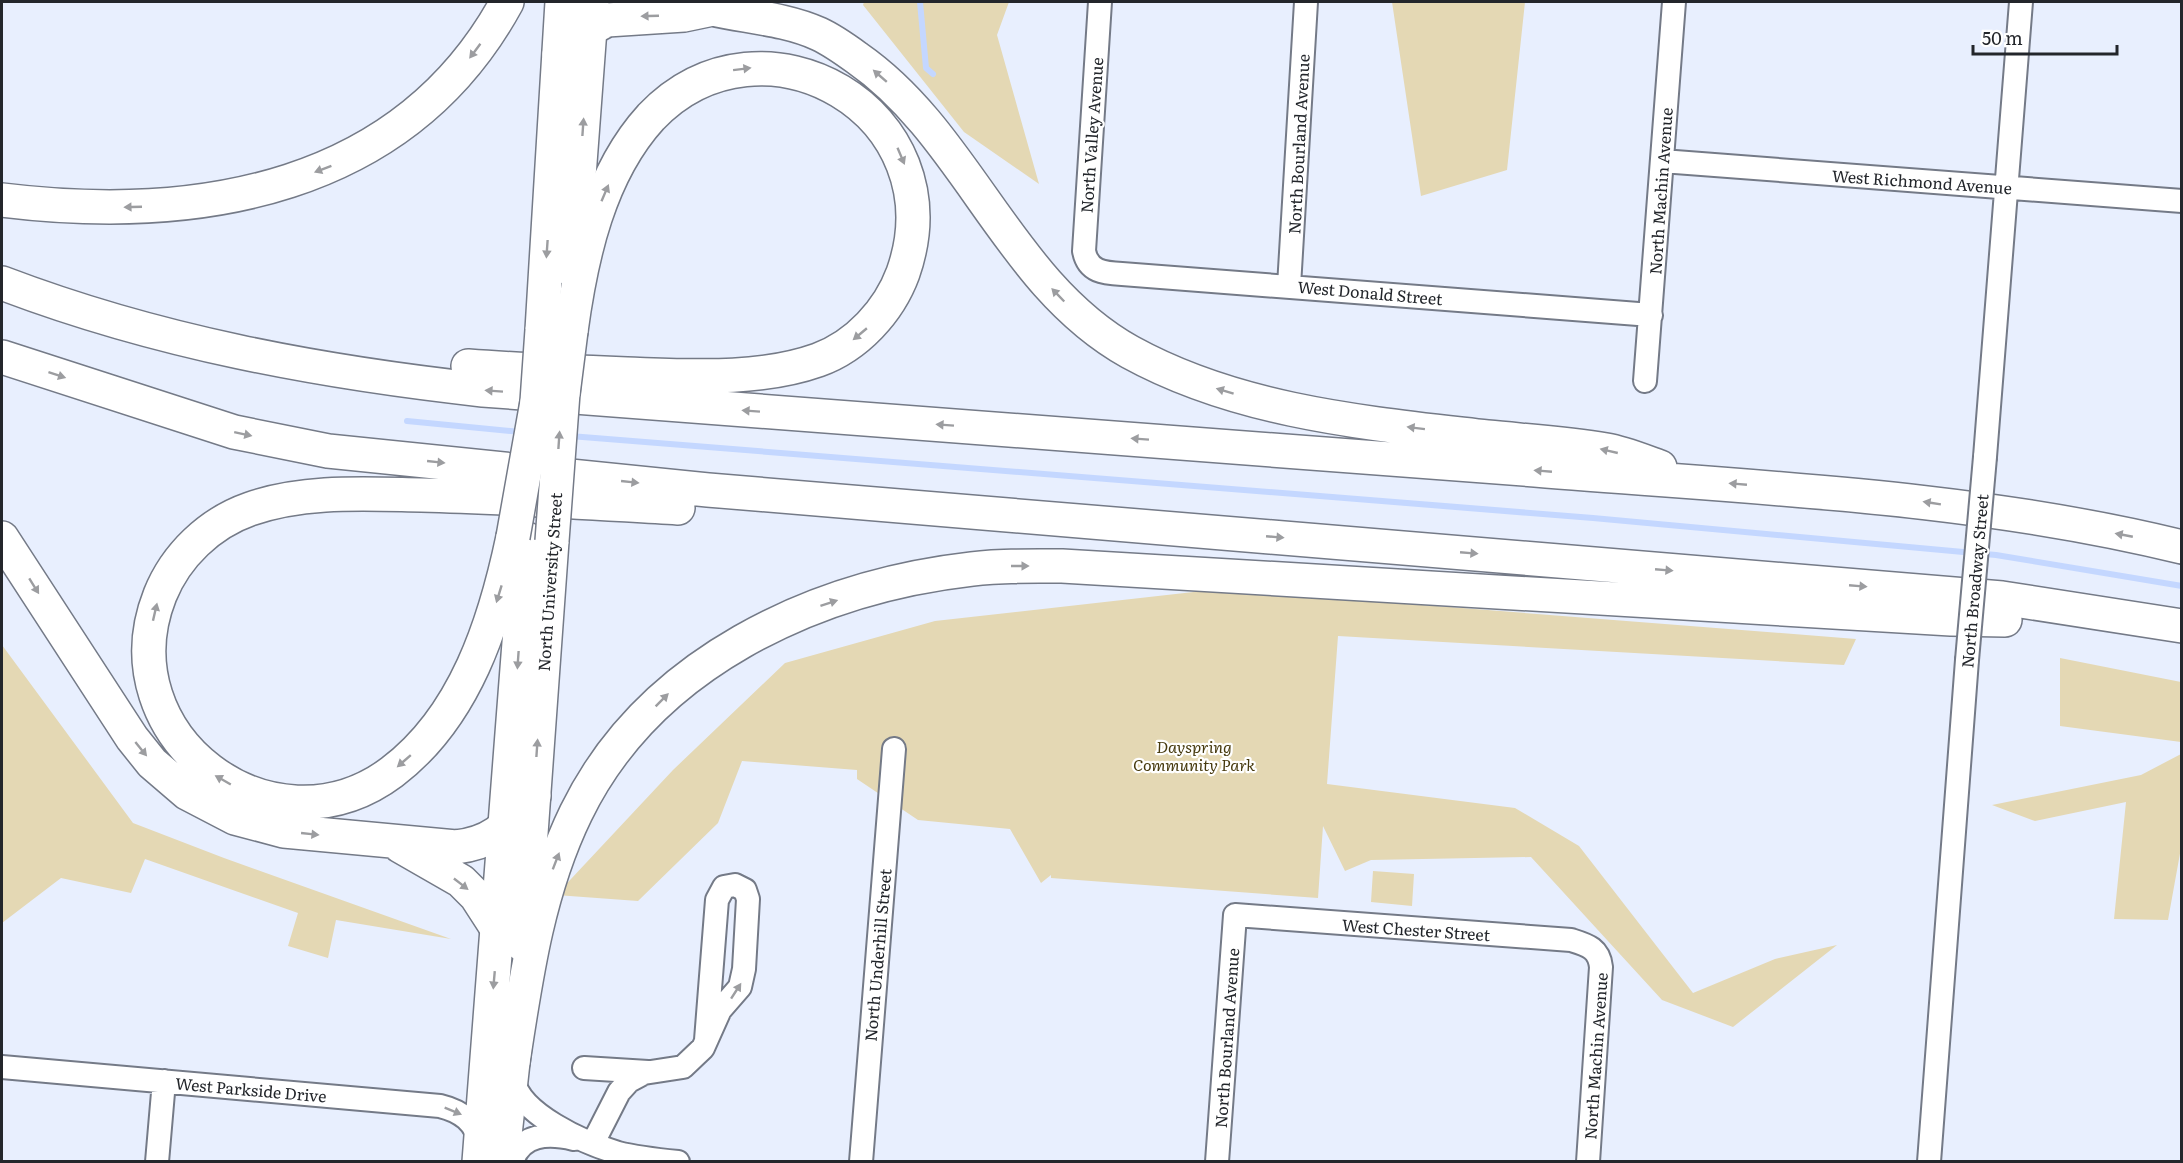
<svg xmlns="http://www.w3.org/2000/svg" width="2183" height="1163" viewBox="0 0 2183 1163" font-family="Literata,serif">
  <style>
    .green { fill: #e4d8b4 }
    .lines { fill: none; stroke-linecap: round; stroke-linejoin: round }
    .stream { stroke: #c4d7ff; stroke-width: 6 }
    .street-casing { stroke: #747a87; stroke-width: 26 }
    .secondary-casing { stroke: #747a87; stroke-width: 36 }
    .highway-casing { stroke: #747a87; stroke-width: 36 }
    .street { stroke: #fff; stroke-width: 22 }
    .secondary { stroke: #fff; stroke-width: 33 }
    .highway { stroke: #fff; stroke-width: 33 }
    .street-bridge-casing { stroke: #747a87; stroke-width: 26; stroke-linecap: butt }
    .secondary-bridge-casing { stroke: #747a87; stroke-width: 36; stroke-linecap: butt }
    .highway-bridge-casing { stroke: #747a87; stroke-width: 36; stroke-linecap: butt }
    .street-bridge { stroke: #fff; stroke-width: 22 }
    .secondary-bridge { stroke: #fff; stroke-width: 33 }
    .highway-bridge { stroke: #fff; stroke-width: 33 }
    .oneway { fill: #9c9da0 }
    .labels { text-anchor: middle; dominant-baseline: central; stroke-width: 4.5; stroke-linejoin: round; paint-order: stroke }
    .street-label { font-size: 16px; fill: #23262b; stroke: #fff }
    .park-label { font-size: 16px; font-style: italic; fill: #46390d; stroke: #fff }
  </style>
  <rect width="100%" height="100%" fill="#e8effe"/>
  <!-- green -->
  <path class="green" d="M864,2H1009L997,35L1039,184L964,132L863,5Z
    M1392,2H1525L1507,170L1421,196Z
    M1220,589L1856,639L1844,665L1338,636L1327,784L1515,808L1579,846L1693,993L1775,959L1837,945L1733,1027L1662,1000L1531,857L1371,860L1345,871L1323,826L1318,898L1051,878V875L1041,883L1010,829L918,820L857,779V770L742,761L718,823L638,901L556,895L673,770L785,663L935,621Z
    M2,645L133,823L224,858L451,939L336,920L328,958L288,946L298,913L145,859L131,893L61,878L2,923Z
    M2060,658L2181,682V742L2060,726Z
    M2181,754V848L2168,920L2114,919L2126,802L2035,821L1992,805L2141,775Z
    M1373,871L1414,874L1412,906L1371,902Z"/>
  <g class="lines">
    <!-- stream -->
    <path class="stream" d="M920,2L926,68L933,74
      M407,421L521,432
      M570,436L1593,518L1996,555L2182,586"/>
    <defs>
      <path id="street" d="M1100,2L1084,251C1088,272 1104,273 1122,274L1651,315
        M1662,161L2182,201
        M1289,286L1306,2
        M1645,381L1674,2
        M1985,457L2021,2
        M2,1067L440,1106C461,1111 476,1122 480,1144
        M584,1068L648,1072
        M513,1078C518,1114 585,1143 618,1153C638,1158 658,1160 678,1162
        M593,1143L619,1092L629,1081L644,1073L683,1067L703,1048L720,1010L740,987L744,969L748,899L745,890L735,885L724,887L717,900L706,1040
        M157,1162L164,1081
        M512,1162C521,1133 549,1133 574,1139
        M861,1162L894,749
        M1217,1162L1235,915L1571,940C1587,945 1599,948 1601,967L1588,1162
        M1929,1162L1967,660"/>
      <path id="secondary" d="M572,270L592,2
        M542,330L562,2
        M523,945L552,541
        M479,1162L527,539
        M502,1162L516,1035"/>
      <path id="highway" d="M686,2C729,17 777,15 819,34C832,40 846,50 857,58C968,135 1008,284 1130,352C1239,412 1366,423 1487,437C1527,441 1567,443 1606,450C1624,453 1643,461 1660,467
        M559,54L590,29L607,20L684,15L708,10
        M2,200C198,224 404,191 507,2
        M2,283C157,342 319,372 483,390C834,417 1185,442 1535,470C1751,488 1970,495 2182,547
        M2,357L234,432L328,451L708,490L2002,598L2182,626
        M468,366C521,370 574,372 627,374C689,376 759,381 818,360C857,346 889,311 903,273C959,113 763,0 651,117C599,174 581,257 571,331
        M513,537C495,623 465,717 392,772C272,862 104,736 160,595C176,555 210,523 250,509C304,490 365,494 421,495C506,497 592,503 678,508
        M2,538L132,738L152,763L187,793L235,818L284,831L456,847C496,843 509,823 534,796
        M400,846L461,881L476,896L498,930
        M513,1062C526,976 538,891 576,813C649,663 814,587 972,569C1002,565 1032,566 1062,566L1951,619L2005,620"/>
    </defs>
    <!-- street casing -->
    <use href="#street" class="street-casing"/>
    <!-- secondary casing -->
    <use href="#secondary" class="secondary-casing"/>
    <!-- highway casing -->
    <use href="#highway" class="highway-casing"/>
    <!-- street -->
    <use href="#street" class="street"/>
    <!-- secondary -->
    <use href="#secondary" class="secondary"/>
    <!-- highway -->
    <use href="#highway" class="highway"/>
    <defs>
      <path id="street-bridge" d="M1967,660L1985,457"/>
      <path id="secondary-bridge" d="M535,430L542,330
        M552,541L565,366"/>
      <path id="highway-bridge" d="M563,394L571,331
        M513,537L537,402"/>
    </defs>
    <!-- street-bridge casing -->
    <use href="#street-bridge" class="street-bridge-casing"/>
    <!-- secondary-bridge casing -->
    <use href="#secondary-bridge" class="secondary-bridge-casing"/>
    <!-- highway-bridge casing -->
    <use href="#highway-bridge" class="highway-bridge-casing"/>
    <!-- street-bridge -->
    <use href="#street-bridge" class="street-bridge"/>
    <!-- secondary-bridge -->
    <use href="#secondary-bridge" class="secondary-bridge"/>
    <!-- highway-bridge -->
    <use href="#highway-bridge" class="highway-bridge"/>
  </g>
  <!-- one-way arrows -->
  <defs><path id="oneway-solid" d="M-6-.8H1V-3.2L6.5 0L1 3.2V.8H-6Z" transform="scale(1.5)"/></defs>
  <g class="oneway">
    <use href="#oneway-solid" transform="translate(650 16) rotate(178)"/>
    <use href="#oneway-solid" transform="translate(475 51) rotate(127)"/>
    <use href="#oneway-solid" transform="translate(742 69) rotate(-7)"/>
    <use href="#oneway-solid" transform="translate(880 76) rotate(-139)"/>
    <use href="#oneway-solid" transform="translate(583 127) rotate(-86)"/>
    <use href="#oneway-solid" transform="translate(901 156) rotate(67)"/>
    <use href="#oneway-solid" transform="translate(323 169) rotate(159)"/>
    <use href="#oneway-solid" transform="translate(605 193) rotate(-67)"/>
    <use href="#oneway-solid" transform="translate(133 207) rotate(178)"/>
    <use href="#oneway-solid" transform="translate(547 249) rotate(94)"/>
    <use href="#oneway-solid" transform="translate(1058 295) rotate(-134)"/>
    <use href="#oneway-solid" transform="translate(860 334) rotate(140)"/>
    <use href="#oneway-solid" transform="translate(57 375) rotate(18)"/>
    <use href="#oneway-solid" transform="translate(494 391) rotate(-176)"/>
    <use href="#oneway-solid" transform="translate(1225 391) rotate(-163)"/>
    <use href="#oneway-solid" transform="translate(751 411) rotate(-176)"/>
    <use href="#oneway-solid" transform="translate(945 425) rotate(-176)"/>
    <use href="#oneway-solid" transform="translate(1416 428) rotate(-173)"/>
    <use href="#oneway-solid" transform="translate(243 434) rotate(12)"/>
    <use href="#oneway-solid" transform="translate(1140 439) rotate(-176)"/>
    <use href="#oneway-solid" transform="translate(559 440) rotate(-86)"/>
    <use href="#oneway-solid" transform="translate(1609 451) rotate(-167)"/>
    <use href="#oneway-solid" transform="translate(436 462) rotate(6)"/>
    <use href="#oneway-solid" transform="translate(1543 471) rotate(-175)"/>
    <use href="#oneway-solid" transform="translate(630 482) rotate(6)"/>
    <use href="#oneway-solid" transform="translate(1738 484) rotate(-175)"/>
    <use href="#oneway-solid" transform="translate(1932 503) rotate(-171)"/>
    <use href="#oneway-solid" transform="translate(2124 535) rotate(-169)"/>
    <use href="#oneway-solid" transform="translate(1275 537) rotate(5)"/>
    <use href="#oneway-solid" transform="translate(1469 553) rotate(5)"/>
    <use href="#oneway-solid" transform="translate(1020 566)"/>
    <use href="#oneway-solid" transform="translate(1664 570) rotate(5)"/>
    <use href="#oneway-solid" transform="translate(34 586) rotate(58)"/>
    <use href="#oneway-solid" transform="translate(1858 586) rotate(5)"/>
    <use href="#oneway-solid" transform="translate(499 594) rotate(107)"/>
    <use href="#oneway-solid" transform="translate(829 603) rotate(-18)"/>
    <use href="#oneway-solid" transform="translate(155 612) rotate(-77)"/>
    <use href="#oneway-solid" transform="translate(518 660) rotate(94)"/>
    <use href="#oneway-solid" transform="translate(662 700) rotate(-45)"/>
    <use href="#oneway-solid" transform="translate(537 748) rotate(-86)"/>
    <use href="#oneway-solid" transform="translate(141 749) rotate(51)"/>
    <use href="#oneway-solid" transform="translate(404 761) rotate(139)"/>
    <use href="#oneway-solid" transform="translate(223 780) rotate(-150)"/>
    <use href="#oneway-solid" transform="translate(310 834) rotate(6)"/>
    <use href="#oneway-solid" transform="translate(556 861) rotate(-69)"/>
    <use href="#oneway-solid" transform="translate(461 884) rotate(38)"/>
    <use href="#oneway-solid" transform="translate(494 980) rotate(95)"/>
    <use href="#oneway-solid" transform="translate(736 991) rotate(-57)"/>
    <use href="#oneway-solid" transform="translate(453 1111) rotate(22)"/>
  </g>
  <g class="labels">
    <!-- street labels -->
    <g class="street-label">
      <text transform="translate(1091 135) rotate(-86)">North Valley Avenue</text>
      <text transform="translate(1298 144) rotate(-87)">North Bourland Avenue</text>
      <text transform="translate(1922 181) rotate(4)">West Richmond Avenue</text>
      <text transform="translate(1660 191) rotate(-86)">North Machin Avenue</text>
      <text transform="translate(1370 292) rotate(5)">West Donald Street</text>
      <text transform="translate(1974 581) rotate(-85)">North Broadway Street</text>
      <text transform="translate(549 582) rotate(-86)">North University Street</text>
      <text transform="translate(1416 929) rotate(4)">West Chester Street</text>
      <text transform="translate(877 955) rotate(-85)">North Underhill Street</text>
      <text transform="translate(1226 1038) rotate(-86)">North Bourland Avenue</text>
      <text transform="translate(1595 1056) rotate(-86)">North Machin Avenue</text>
      <text transform="translate(251 1089) rotate(5)">West Parkside Drive</text>
    </g>
    <!-- park labels -->
    <g class="park-label">
      <text x="1194" y="746">Dayspring<tspan x="1194" dy="18">Community Park</tspan></text>
    </g>
  </g>
  <!-- border -->
  <rect width="2183" height="1163" fill="none" stroke="#23262b" stroke-width="6"/>
  <!-- scale -->
  <path d="M1973 45v9h144v-9" fill="none" stroke="#23262b" stroke-width="3"/>
  <text x="1982" y="45" font-size="18" fill="#23262b" stroke="#ffffff" stroke-width="4.5" paint-order="stroke">50 m</text>
</svg>
